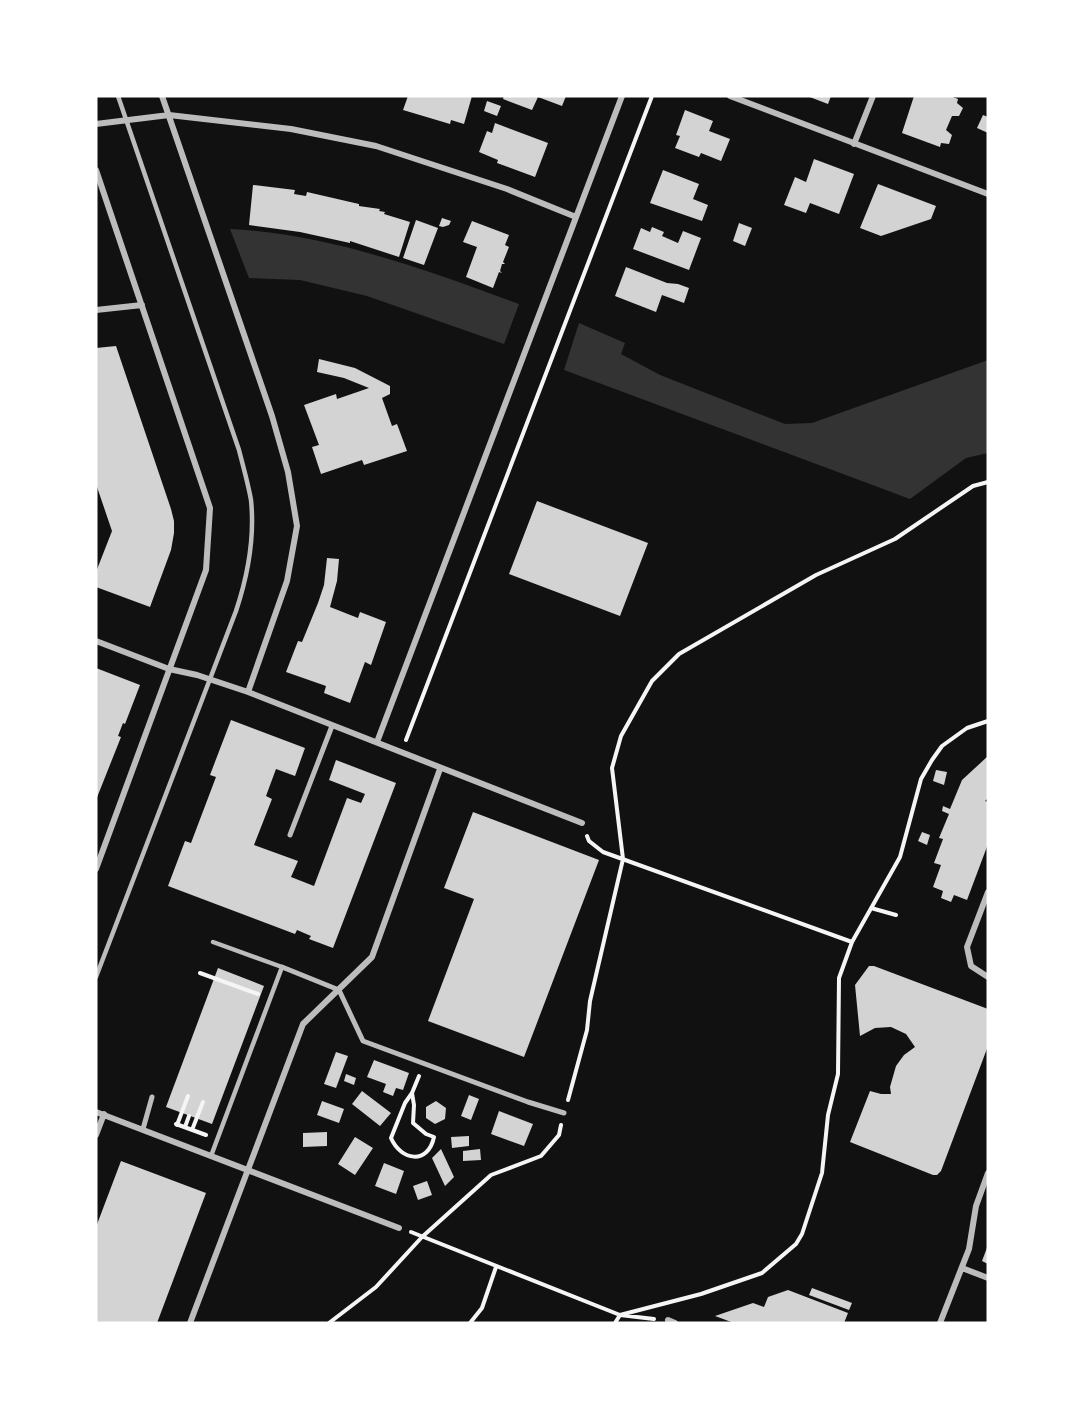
<svg xmlns="http://www.w3.org/2000/svg" width="1084" height="1419" viewBox="0 0 1084 1419" font-family="Georgia,serif">
  <style>
    .water { fill: #333 }
    .building { fill: #d3d3d3 }
    .lines { fill: none; stroke-linecap: round; stroke-linejoin: round }
    .path { stroke: #f5f5f5; stroke-width: 4 }
    .service { stroke: #bcbcbc; stroke-width: 4.5 }
    .pedestrian { stroke: #bcbcbc; stroke-width: 5 }
    .minor { stroke: #bcbcbc; stroke-width: 6 }
  </style>
  <rect width="100%" height="100%" fill="#111"/>
  <!-- water -->
  <path class="water" d="M230,229C331,234 426,270 519,304L504,344L367,296L300,280L249,278Z
    M579,323L625,343L621,354L660,375L785,424L812,423L988,360V453L966,458L910,499L564,370Z"/>
  <!-- building -->
  <path class="building" d="M408,96H472L464,124L451,120L450,124L403,110Z
    M504,96H566L562,106L538,97L532,110L503,99Z
    M807,96H831L828,104Z
    M914,96H950L958,99L957,103L963,108L959,116H952L946,130L952,135L949,144L941,143L940,147L902,133Z
    M487,101L501,106L497,116L484,111Z
    M685,110L713,121L709,131L730,139L721,161L701,153L699,157L675,148L680,136L676,135Z
    M983,115L988,117V133L977,128Z
    M495,123L548,143L535,177L497,163L498,160L479,152L487,131L492,133Z
    M814,159L854,174L839,214L810,203L806,213L784,205L795,177L806,182Z
    M663,170L699,184L693,199L708,205L702,221L650,203Z
    M878,184L936,206L931,219L881,236L860,228Z
    M253,185L295,190L294,194L306,196L307,192L359,204V206L380,209L379,211L385,212L384,214L410,222L399,257L350,241V243L300,232L249,225Z
    M442,218L451,221L449,225L443,227L439,226Z
    M416,220L438,228L424,265L403,258Z
    M472,221L509,235L505,245L509,247L503,262L505,264H502L500,271L502,273L499,272L493,288L466,277L477,247L463,242Z
    M739,223L752,228L745,246L733,241Z
    M652,227L664,232L662,236L678,243L683,231L701,238L689,270L633,249L641,228L650,232Z
    M626,267L667,283L678,284L689,288L684,303L662,295L656,312L615,296Z
    M116,346L171,509L174,521V533L171,550L150,607L96,587V572L112,531L96,484V348Z
    M319,359L355,368L390,386V394L382,398L392,426L397,424L407,451L364,465L362,460L321,474L312,447L319,445L304,405L336,394L337,399L369,388L344,378L317,372Z
    M537,501L648,543L620,616L509,574Z
    M327,558L339,559L337,581L330,607L358,618L360,612L386,622L371,665L365,662L350,703L324,693L326,686L286,672L298,641L302,642L318,603L324,585Z
    M96,668L140,685L125,724L123,723L118,736L121,737L96,800Z
    M231,720L305,748L295,776L276,769L266,796L272,799L254,845L298,861L291,877L314,886L347,798L361,803L365,794L329,780L336,760L396,783L333,948L309,939L311,936L297,930L295,934L168,886L185,841L191,843L216,777L210,775Z
    M988,756V798L985,801L988,802V844L967,900L954,895L951,902L941,898L943,891L933,887L941,865L934,863L943,839L939,838L949,814L942,811L943,806L950,809L962,780Z
    M936,770L947,772L944,785L933,781Z
    M473,812L599,860L524,1057L428,1021L474,899L444,888Z
    M922,832L930,835L927,845L918,841Z
    M869,966H874L988,1009V1046L941,1171L937,1175H933L850,1142L870,1091L881,1094H891L890,1087L896,1066L904,1055L915,1047L906,1034L891,1027L875,1028L860,1036L855,985Z
    M218,968L264,986L212,1124L166,1107Z
    M336,1052L348,1056L336,1088L324,1084Z
    M374,1060L409,1073L403,1090L396,1088L393,1096L383,1092L386,1084L367,1077Z
    M346,1074L356,1078L354,1085L344,1081Z
    M362,1091L391,1113L380,1126L352,1104Z
    M469,1095L479,1099L471,1120L461,1116Z
    M322,1101L344,1109L339,1123L317,1115Z
    M436,1101L446,1108L445,1119L435,1124L426,1118V1107Z
    M499,1111L533,1124L524,1146L491,1134Z
    M327,1132V1146L303,1147V1133Z
    M469,1136V1146L452,1148L451,1137Z
    M355,1137L373,1148L355,1175L338,1164Z
    M441,1149L454,1177L445,1186L432,1158Z
    M480,1149L481,1160L463,1161V1151Z
    M121,1161L206,1193L157,1323H96V1227Z
    M384,1163L404,1171L396,1194L375,1186Z
    M427,1181L432,1195L418,1200L413,1186Z
    M988,1245V1264L982,1261Z
    M812,1288L852,1303L849,1310L809,1295Z
    M788,1290L848,1313L844,1323H734L715,1316L753,1303L764,1307L768,1297Z"/>
  <g class="lines">
    <!-- path -->
    <path class="path" d="M406,740L652,96
      M587,836L589,841L603,852L852,942
      M871,908L896,915
      M200,973L258,994
      M412,1093L414,1105L413,1123L426,1134L434,1137C428,1165 401,1161 391,1138L405,1103L412,1093L419,1076
      M568,1100L587,1030L590,1001L623,859L612,768L621,736L652,681L679,654L816,575L895,539L973,486L988,482
      M176,1124L206,1135
      M177,1125L188,1096
      M185,1127L189,1116
      M192,1130L203,1102
      M411,1232L620,1315L654,1319
      M329,1323L376,1287L422,1237L491,1175L541,1156L559,1135L561,1125
      M470,1323L482,1308L496,1267
      M615,1323L620,1315L701,1294L762,1273L796,1244L802,1234L822,1173L828,1115L838,1074L839,978L852,942L900,857L921,779L932,760L942,746L967,728L988,721"/>
    <!-- service -->
    <path class="service" d="M96,977L236,611C248,575 255,539 251,500C248,483 243,466 239,450L118,96
      M211,1156L282,967L213,942"/>
    <!-- pedestrian -->
    <path class="pedestrian" d="M290,835L332,726
      M282,967L339,990L363,1041L528,1102L564,1113
      M143,1129L152,1097"/>
    <!-- minor -->
    <path class="minor" d="M162,96L272,416L288,472L297,526L287,581L248,692
      M730,96L988,194
      M96,124L169,115L291,129L376,146L507,189L576,217
      M854,144L873,96
      M96,170L210,508L206,570L96,869
      M96,310L142,305
      M96,641L169,669L197,675L248,692L582,823
      M377,742L622,96
      M988,892L967,947L971,966L988,977
      M96,1112L399,1228
      M96,1135L104,1114
      M962,1268L988,1278
      M668,1320L675,1323
      M190,1323L303,1024L372,957L440,769
      M940,1323L969,1249L976,1206L988,1173"/>
  </g>
  <!-- border -->
  <rect width="1084" height="1419" fill="none" stroke="#ffffff" stroke-width="195"/>
</svg>
